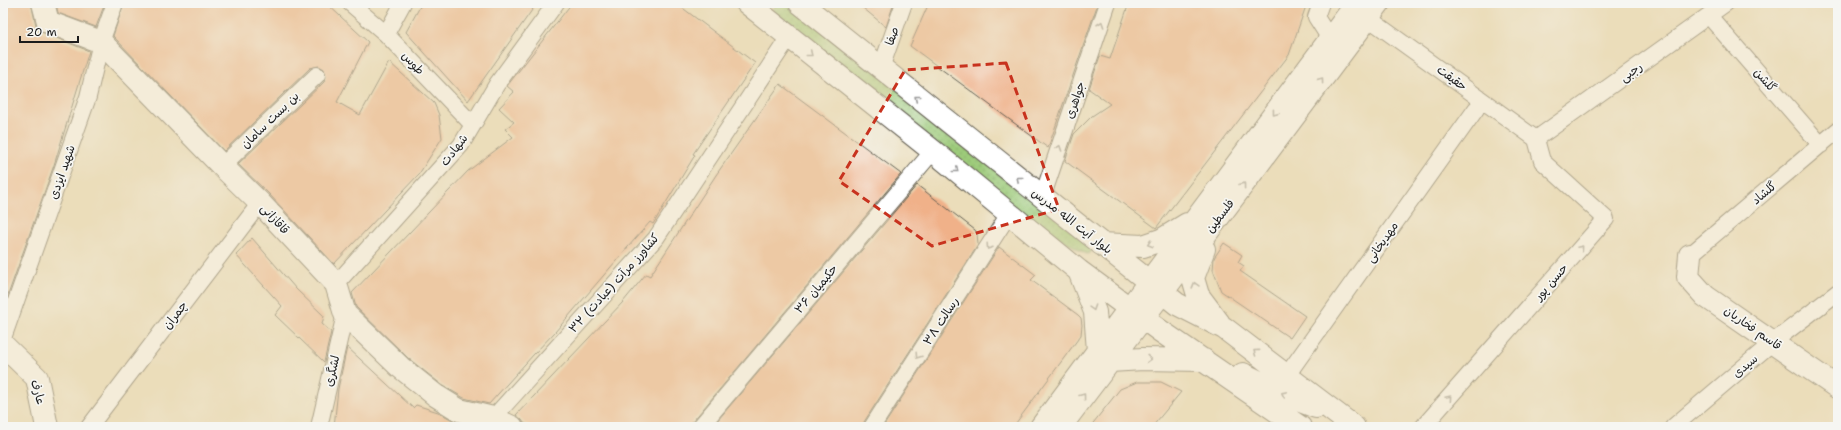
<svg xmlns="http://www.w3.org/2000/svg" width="1841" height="430" viewBox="0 0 1841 430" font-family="'Shantell Sans','Playpen Sans Arabic',sans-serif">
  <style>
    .grass { fill: url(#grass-dots); stroke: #5c744b }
    .building { fill: #f0b189 }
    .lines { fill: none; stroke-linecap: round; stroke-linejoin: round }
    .street-casing { stroke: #646053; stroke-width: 18 }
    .secondary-casing { stroke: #646053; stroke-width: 24 }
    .street { stroke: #fff; stroke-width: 16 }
    .secondary { stroke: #fff; stroke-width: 22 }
    .oneway { stroke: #999 }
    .marked { fill: none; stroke: #c8321e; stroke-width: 3; stroke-dasharray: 8 5; stroke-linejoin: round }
    .labels { text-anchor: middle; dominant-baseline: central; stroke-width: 3.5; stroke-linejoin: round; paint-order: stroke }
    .street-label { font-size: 12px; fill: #1c1c1c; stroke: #f6f6f2 }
  </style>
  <defs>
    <pattern id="grass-dots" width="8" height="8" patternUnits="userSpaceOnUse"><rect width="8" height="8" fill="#9dcb7a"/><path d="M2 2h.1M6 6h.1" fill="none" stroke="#87ae69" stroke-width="1.8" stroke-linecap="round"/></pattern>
  </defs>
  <rect width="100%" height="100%" fill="#f6f6f2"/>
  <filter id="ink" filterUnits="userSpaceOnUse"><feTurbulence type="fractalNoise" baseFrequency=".025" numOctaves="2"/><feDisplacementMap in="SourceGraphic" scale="8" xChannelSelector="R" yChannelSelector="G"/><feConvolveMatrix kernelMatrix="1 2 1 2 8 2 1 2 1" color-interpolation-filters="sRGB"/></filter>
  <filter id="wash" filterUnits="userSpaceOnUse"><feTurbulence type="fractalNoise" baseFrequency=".012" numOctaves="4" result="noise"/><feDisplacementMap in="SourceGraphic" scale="16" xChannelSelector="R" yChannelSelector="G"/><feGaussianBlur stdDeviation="0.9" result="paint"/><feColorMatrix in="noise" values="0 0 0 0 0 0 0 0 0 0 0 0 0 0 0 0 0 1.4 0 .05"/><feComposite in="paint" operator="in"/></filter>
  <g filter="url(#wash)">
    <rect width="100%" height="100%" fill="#ebddba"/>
    <!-- grass -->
    <path class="grass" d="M778,3H800L1092,248L1091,252L1087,254L1083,252L981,190L768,20L776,4Z"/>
    <g id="blocks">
      <!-- building -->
      <path class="building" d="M3,3H31L36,25L39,31L89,51L54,165L3,309Z
        M56,3H105L96,27L58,13Z
        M124,3H326L368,42L337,102L360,115L389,62L434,103L439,115L442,138L419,174L334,264L269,194L238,164L324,82L326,77L324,69L319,66L310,68L224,151L113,36Z
        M422,3H537L468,101L406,32Z
        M572,3H676L755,63L693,154L695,155L653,224L650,222L628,247L555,332L534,354L489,404L464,398L442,385L408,358L356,307L352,293L468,171L513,137L505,129L514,122L499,108L514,92L507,86Z
        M857,3H894L886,27Z
        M929,3H1098L1048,148L910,46Z
        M1129,3H1307L1289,55L1156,228L1065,161L1074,134L1092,116L1110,104L1089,89L1100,56L1110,59Z
        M780,84L901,174L693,421L691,427H532L524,423L522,420L516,415L623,302L646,274L650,276L716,175Z
        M917,185L975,230L977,233L978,245L864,422L863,427H712Z
        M252,238L296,289L324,316L322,324L331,332L324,362L275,315L282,306L236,255Z
        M1224,243L1242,255L1238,262L1244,266L1240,271L1305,316L1290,338L1221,291L1213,270L1214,258Z
        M999,247L1036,275L1031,280L1078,315L1081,318L1082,325L1081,335L1013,427H883Z
        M347,347L413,408L416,405L438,412L456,422L475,427H334L338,389Z
        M1137,382H1161L1181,392L1152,427H1090L1120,389Z"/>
    </g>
  </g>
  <g filter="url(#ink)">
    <use href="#blocks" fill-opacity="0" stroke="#646053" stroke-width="1"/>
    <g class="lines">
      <defs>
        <path id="street" d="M350,3L386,34L473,125
          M1321,3L1316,17L1330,39
          M1709,16L1821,145
          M1368,18L1536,139
          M386,34L403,3
          M881,68L904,3
          M1536,139L1726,3
          M222,166L317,75
          M1042,198L1108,3
          M1690,255L1838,130
          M336,284L461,145L497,84L556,3
          M3,338L88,97L101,42L115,3
          M1287,375L1476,109
          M493,418L656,238L789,37
          M89,427L260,203
          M319,427L345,314
          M700,427L933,151
          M872,427L1009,214
          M1423,427L1606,219L1542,161L1536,139
          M1673,427L1773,342L1838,292"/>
        <path id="secondary" d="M43,3L48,22L101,42L222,166L260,203L336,284L345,314L400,367L435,395L459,410L493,418L512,427
          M747,3L933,151L1079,271L1159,330L1300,427
          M800,3L1177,304L1224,328L1354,427
          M1101,244L1143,246L1161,240L1187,224
          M1204,249L1193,278L1198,295L1219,323
          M1690,255L1688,277L1705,296L1838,388
          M1079,271L1095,312L1098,351
          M3,345L37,378L47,427
          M1110,361L1143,359L1204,360
          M1243,374L1295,399L1316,407
          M1041,427L1357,3
          M1060,427L1170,282L1379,3"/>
      </defs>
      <!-- street casing -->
      <use href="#street" class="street-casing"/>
      <!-- secondary casing -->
      <use href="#secondary" class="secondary-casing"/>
      <!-- street -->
      <use href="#street" class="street"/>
      <!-- secondary -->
      <use href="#secondary" class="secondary"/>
    </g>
    <!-- one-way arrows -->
    <defs><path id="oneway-chevron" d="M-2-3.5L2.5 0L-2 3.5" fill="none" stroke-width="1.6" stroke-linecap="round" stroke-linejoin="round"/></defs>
    <g class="oneway">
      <use href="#oneway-chevron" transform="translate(1101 24) rotate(-71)"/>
      <use href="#oneway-chevron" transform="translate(810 54) rotate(39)"/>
      <use href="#oneway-chevron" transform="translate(1321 80) rotate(-53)"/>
      <use href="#oneway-chevron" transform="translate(917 98) rotate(-141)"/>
      <use href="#oneway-chevron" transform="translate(1275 113) rotate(127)"/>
      <use href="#oneway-chevron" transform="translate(1059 148) rotate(-71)"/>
      <use href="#oneway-chevron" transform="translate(956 170) rotate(39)"/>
      <use href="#oneway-chevron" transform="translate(1019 179) rotate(-141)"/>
      <use href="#oneway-chevron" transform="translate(1243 185) rotate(-53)"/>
      <use href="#oneway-chevron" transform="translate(1150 244) rotate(161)"/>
      <use href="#oneway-chevron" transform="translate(989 247) rotate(123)"/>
      <use href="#oneway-chevron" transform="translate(1581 248) rotate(-49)"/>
      <use href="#oneway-chevron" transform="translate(1195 285) rotate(-106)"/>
      <use href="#oneway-chevron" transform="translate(1093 308) rotate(72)"/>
      <use href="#oneway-chevron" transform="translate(1256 352) rotate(-144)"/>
      <use href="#oneway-chevron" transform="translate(918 356) rotate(123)"/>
      <use href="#oneway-chevron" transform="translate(1149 359) rotate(2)"/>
      <use href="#oneway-chevron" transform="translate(1284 394) rotate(-154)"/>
      <use href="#oneway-chevron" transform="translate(1083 396) rotate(-53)"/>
      <use href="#oneway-chevron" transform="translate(1449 398) rotate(-49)"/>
    </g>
  </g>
  <!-- marked area -->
  <path d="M0 0H1841V430H0ZM1006,63L1059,209L932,246L839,181L905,70Z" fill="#ebddba" fill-opacity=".55" fill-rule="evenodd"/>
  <path class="marked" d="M1006,63L1059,209L932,246L839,181L905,70Z"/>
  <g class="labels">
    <!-- street labels -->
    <g class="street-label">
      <text transform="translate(892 36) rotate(-71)">صفا</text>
      <text transform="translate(413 63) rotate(47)">طوس</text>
      <text transform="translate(1631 72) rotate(-35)">رجبی</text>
      <text transform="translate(1452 78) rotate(36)">حقیقت</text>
      <text transform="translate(1765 80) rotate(49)">گلشن</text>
      <text transform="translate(1075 100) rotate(-71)">جواهری</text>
      <text transform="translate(270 120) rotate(-44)">بن بست سامان</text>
      <text transform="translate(454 150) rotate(-52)">شهادت</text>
      <text transform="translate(62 172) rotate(-71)">شهید ایزدی</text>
      <text transform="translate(1764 193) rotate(-40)">گلشاد</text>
      <text transform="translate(1220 216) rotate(-53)">فلسطین</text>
      <text transform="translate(275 219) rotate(48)">قاقازانی</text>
      <text transform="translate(1072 221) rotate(38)">بلوار آیت الله مدرس</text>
      <text transform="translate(1382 242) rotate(-55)">مهدیخانی</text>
      <text transform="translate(1551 282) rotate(-49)">حسن پور</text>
      <text transform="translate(614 283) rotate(-48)">۳۲ کشاورز مرآت (عبادت)</text>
      <text transform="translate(816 289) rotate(-50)">۳۶ حکیمیان</text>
      <text transform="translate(175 315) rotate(-53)">چمران</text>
      <text transform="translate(941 321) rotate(-57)">۳۸ رسالت</text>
      <text transform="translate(1753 328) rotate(35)">قاسم فخاریان</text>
      <text transform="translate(1745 366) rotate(-40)">سیدی</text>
      <text transform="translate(332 371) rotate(-77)">لشگری</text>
      <text transform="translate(38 392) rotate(74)">عارف</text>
    </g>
  </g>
  <!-- margin -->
  <rect width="1841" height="430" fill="none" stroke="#f6f6f2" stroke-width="16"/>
  <!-- scale -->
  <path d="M20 36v6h58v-6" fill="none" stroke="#1c1c1c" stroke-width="2"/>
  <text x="26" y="36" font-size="12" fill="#1c1c1c" stroke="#f6f6f2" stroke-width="3" paint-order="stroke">20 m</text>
</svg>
